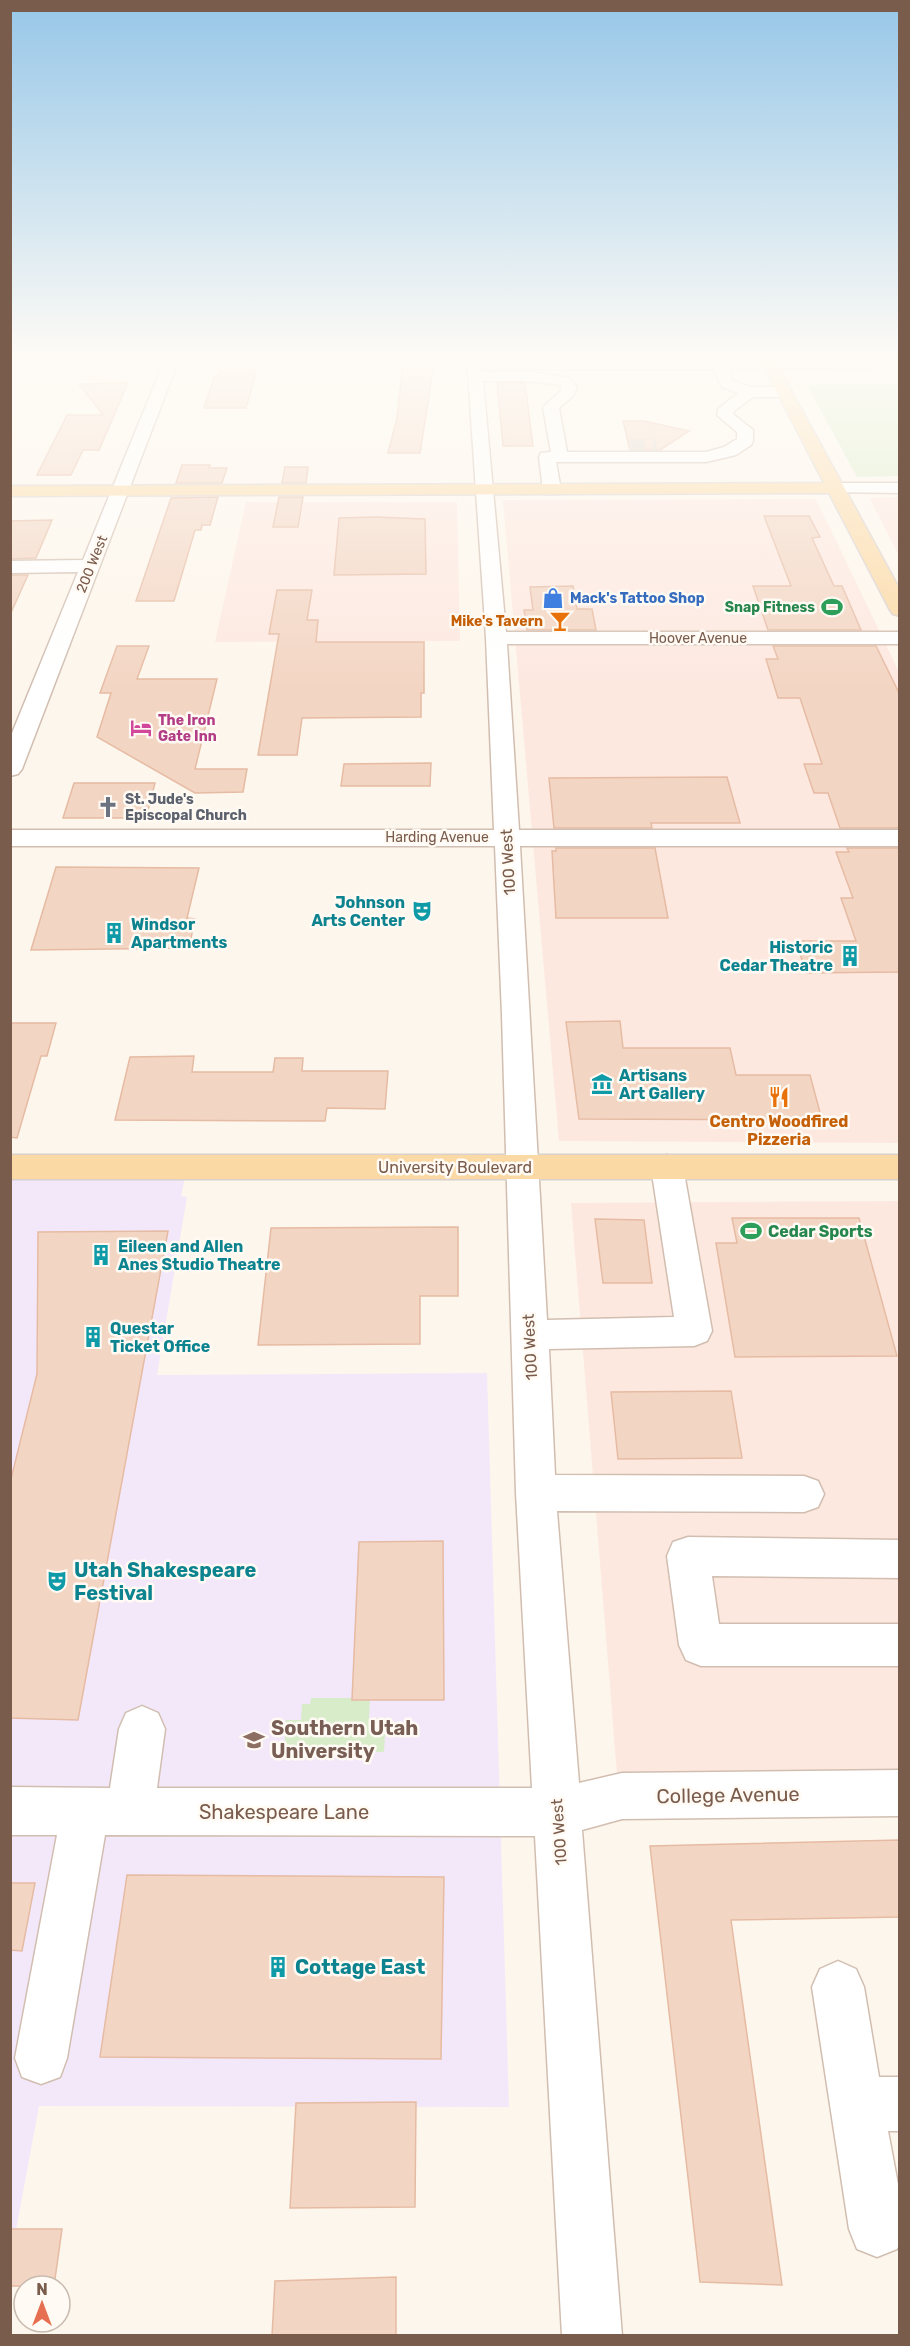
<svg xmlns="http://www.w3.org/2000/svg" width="910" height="2346" viewBox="0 0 910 2346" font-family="Rubik,sans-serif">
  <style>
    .commercial { fill: #fde8e0 }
    .education { fill: #f3e8fa }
    .green { fill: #d8ecc9 }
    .building { fill: #f3d5c3; stroke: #e6bba3; stroke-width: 1.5 }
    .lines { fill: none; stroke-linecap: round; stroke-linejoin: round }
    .minor-tunnel { stroke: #dcd0c4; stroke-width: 16; stroke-dasharray: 16 8; stroke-linecap: butt }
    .minor-casing { stroke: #d1beb0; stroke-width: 3 }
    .major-casing { stroke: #dad1cd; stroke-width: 3 }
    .minor { fill: #fff; fill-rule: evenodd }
    .major { fill: #fbd9a5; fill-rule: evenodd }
    .labels { text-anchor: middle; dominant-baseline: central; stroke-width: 5; stroke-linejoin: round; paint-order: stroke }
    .far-street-label { font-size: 14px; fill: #7a5c4d; stroke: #fffaf3 }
    .far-shop-label { font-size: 14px; font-weight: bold; fill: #366cbe; stroke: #fffaf3; text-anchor: start }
    .far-leisure-label { font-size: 14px; font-weight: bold; fill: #27864d; stroke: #fffaf3; text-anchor: end }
    .far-food-label { font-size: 14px; font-weight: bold; fill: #c56008; stroke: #fffaf3; text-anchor: end }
    .far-hotel-label { font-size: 14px; font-weight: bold; fill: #b23c85; stroke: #fffaf3; text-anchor: start }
    .far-worship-label { font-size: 14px; font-weight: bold; fill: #5b616d; stroke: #fffaf3; text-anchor: start }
    .street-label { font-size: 16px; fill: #7a5c4d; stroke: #fffaf3 }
    .culture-label { font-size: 16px; font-weight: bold; fill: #0d838f; stroke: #fffaf3; text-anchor: start }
    .food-label { font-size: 16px; font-weight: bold; fill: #c56008; stroke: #fffaf3 }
    .leisure-label { font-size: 16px; font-weight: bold; fill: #27864d; stroke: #fffaf3; text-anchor: start }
    .near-culture-label { font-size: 20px; font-weight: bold; fill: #0d838f; stroke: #fffaf3; text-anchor: start }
    .near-education-label { font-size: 20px; font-weight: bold; fill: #785e54; stroke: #fffaf3; text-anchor: start }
    .near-street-label { font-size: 20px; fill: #7a5c4d; stroke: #fffaf3 }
  </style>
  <rect width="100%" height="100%" fill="#fdf6ec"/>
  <!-- commercial -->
  <path class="commercial" d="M899,497H900L899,555L869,498Z
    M816,499L899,672V1143L559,1141L503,500Z
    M246,502H457L460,641L215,642Z
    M899,1201V1771L617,1774L571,1203Z"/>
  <!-- education -->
  <path class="education" d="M11,1167H187L181,1196L187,1197L157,1375L487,1373L509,2107L39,2106L11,2257Z"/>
  <!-- green -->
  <path class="green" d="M899,384V476L857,477L807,385Z
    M311,1698H370L369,1718H386L384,1752L284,1753L286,1720H301L302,1704H310Z"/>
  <!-- building -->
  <path class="building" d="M403,363H434L420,453H388L397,418Z
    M220,371H251L250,373H256L246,408H204L215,375H219Z
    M128,383L99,450H83L71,475H37L67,415H103L79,384Z
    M497,383H525L533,446H503Z
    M623,421H644L689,431L660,450H630Z
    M182,465H210L209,468H227L222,483H176Z
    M285,467H308L306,483H282Z
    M218,497L210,525H202L201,530H195L174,601H136L171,498Z
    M279,497H303L298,527H273Z
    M764,516H809L820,537L812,538L834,586H842L861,630H768L753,586H791Z
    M377,517L425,519L426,574L334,575L339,518Z
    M52,520L36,558L10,559V521Z
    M10,575H28L10,615Z
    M573,586L577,609H592L596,630H527L524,610H533L530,587Z
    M277,590H312L307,620H318L316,642H424V693H421V717L302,718L297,755H258L279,634H269Z
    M117,646H149L137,679H217L195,769H247L243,792L195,793L97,737L111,693H100Z
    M773,646H876L900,695V828H840L828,793H814L804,764H822L800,698H778L766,659H778Z
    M431,763L430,786H341L344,764Z
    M727,777L740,823H651L652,828H554L549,778Z
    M74,783H155L146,818H63Z
    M556,848H655L668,918H556L552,851H556Z
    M847,848H900V972L806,973L796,941H856L841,898H853L836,852H849Z
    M56,867L199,868L187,918L195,919L189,948L31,950Z
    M620,1021L623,1048H730L736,1075H810L822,1120L579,1119L566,1022Z
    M10,1023H56L47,1056H41L17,1138L10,1137Z
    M194,1056L192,1072H273L275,1058H303L302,1071H388L385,1109L327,1108L325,1121L115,1120L130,1057Z
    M732,1218H859L897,1356L735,1357L716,1243H737Z
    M595,1219L644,1220L652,1283H603Z
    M458,1227V1296H420V1344L258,1345L271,1228Z
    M168,1231L78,1720L10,1718V1483L37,1374L38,1232Z
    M731,1391L742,1458L618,1459L611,1392Z
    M443,1541L444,1700H352L359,1542Z
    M900,1840V1917L731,1920L782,2285L700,2282L650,1846Z
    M127,1875L444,1877L441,2059L100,2057Z
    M10,1883H35L22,1951L10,1950Z
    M416,2102L415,2207L290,2208L296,2103Z
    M10,2229H62L54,2286H10Z
    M396,2277V2336H272L275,2281Z"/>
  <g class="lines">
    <!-- minor-tunnel -->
    <path class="minor-tunnel" d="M629,447H656"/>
    <defs>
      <path id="minor" d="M165,359H179L22,769L18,774L10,776V738L78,572L10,573V561L83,560Z
        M467,359H481L483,372L526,371L570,378L577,387L573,396L559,408L567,452H706L724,447L737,439V432L717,415L718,409L738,393L722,387L713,369H535L530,368L528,365L530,362L890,359L895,363L888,367L728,369L733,381L751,387H784L792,392L784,397H753L734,411L733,414L753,430V441L751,445L736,455L706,462H556L561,490L558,494H546L543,490L539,457L541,453L551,452L543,407L561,391V387L560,385L526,381H483L506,632H900V644H507L519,830H900V846H520L547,1320L674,1317L651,1167L655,1159L667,1155L679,1159L683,1167L712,1331L707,1341L694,1346L549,1349L555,1475L804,1476L818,1481L824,1494L818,1507L804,1512L557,1511L579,1783L622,1773L900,1770V1816L622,1819L582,1830L622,2336H562L535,1836L105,1835L67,2058L60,2077L41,2084L22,2077L15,2058L57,1835H10V1787L110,1788L119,1729L126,1713L142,1706L158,1713L165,1729L157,1788H532L516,1493L502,1015L495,846H10V830H494L486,638Z
        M834,483H900V493L828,492L825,488L828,484Z
        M688,1537L900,1540V1578L712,1576L719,1624H900V1666H701L686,1660L679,1645L667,1556L673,1542Z
        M838,1961L856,1969L864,1987L879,2077H900V2131H888L900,2195V2243L897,2249L877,2257L857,2249L849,2229L812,1987L820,1969Z"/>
      <path id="major" d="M760,359H774L900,590V616L893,614L890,610L829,493L10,496V486L824,483Z
        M10,1155H900V1179H10Z"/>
    </defs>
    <!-- minor casing -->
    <use href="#minor" class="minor-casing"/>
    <!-- major casing -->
    <use href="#major" class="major-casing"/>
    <!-- minor -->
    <use href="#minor" class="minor"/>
    <!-- major -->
    <use href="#major" class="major"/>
  </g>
  <!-- sky -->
  <linearGradient id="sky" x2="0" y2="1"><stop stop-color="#97c7e8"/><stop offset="0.52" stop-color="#fefbf6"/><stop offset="1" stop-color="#fefbf6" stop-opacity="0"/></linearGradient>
  <rect width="910" height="687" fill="url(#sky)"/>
  <!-- icons -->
  <defs>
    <symbol id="shop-bare" viewBox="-9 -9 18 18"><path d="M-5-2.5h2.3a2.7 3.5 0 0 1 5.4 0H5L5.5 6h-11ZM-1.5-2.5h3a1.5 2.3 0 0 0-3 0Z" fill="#3f7fe0" stroke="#fffaf3" stroke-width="2.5" paint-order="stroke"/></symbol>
    <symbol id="stadium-bare" viewBox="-9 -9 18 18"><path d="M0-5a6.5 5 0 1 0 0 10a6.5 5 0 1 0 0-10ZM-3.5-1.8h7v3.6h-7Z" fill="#2e9e5b" stroke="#fffaf3" stroke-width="2.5" paint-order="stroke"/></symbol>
    <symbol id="bar-bare" viewBox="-9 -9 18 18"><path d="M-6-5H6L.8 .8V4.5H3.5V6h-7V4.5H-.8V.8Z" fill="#e8710a" stroke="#fffaf3" stroke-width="2.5" paint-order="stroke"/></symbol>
    <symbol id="hotel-bare" viewBox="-9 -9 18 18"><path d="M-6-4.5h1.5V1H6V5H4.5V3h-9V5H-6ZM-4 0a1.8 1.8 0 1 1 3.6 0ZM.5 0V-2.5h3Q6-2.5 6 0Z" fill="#d1479c" stroke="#fffaf3" stroke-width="2.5" paint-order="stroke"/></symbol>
    <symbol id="church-bare" viewBox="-9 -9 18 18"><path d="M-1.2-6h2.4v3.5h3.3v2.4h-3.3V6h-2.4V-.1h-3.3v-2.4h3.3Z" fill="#6b7280" stroke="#fffaf3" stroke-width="2.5" paint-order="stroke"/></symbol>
    <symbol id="theatre-bare" viewBox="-9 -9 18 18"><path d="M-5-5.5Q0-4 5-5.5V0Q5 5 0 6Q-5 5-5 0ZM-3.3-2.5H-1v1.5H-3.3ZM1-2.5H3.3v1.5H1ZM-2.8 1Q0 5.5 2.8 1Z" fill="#0f9aa8" stroke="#fffaf3" stroke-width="2.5" paint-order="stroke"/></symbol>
    <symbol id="building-bare" viewBox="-9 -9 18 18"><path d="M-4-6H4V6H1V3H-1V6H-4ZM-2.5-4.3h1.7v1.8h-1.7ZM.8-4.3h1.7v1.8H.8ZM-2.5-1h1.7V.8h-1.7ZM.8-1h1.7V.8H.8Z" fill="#0f9aa8" stroke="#fffaf3" stroke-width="2.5" paint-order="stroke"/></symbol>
    <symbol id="museum-bare" viewBox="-9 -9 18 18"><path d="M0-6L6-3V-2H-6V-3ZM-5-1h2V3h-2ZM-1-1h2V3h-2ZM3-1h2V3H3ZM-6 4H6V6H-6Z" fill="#0f9aa8" stroke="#fffaf3" stroke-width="2.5" paint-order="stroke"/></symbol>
    <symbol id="restaurant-bare" viewBox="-9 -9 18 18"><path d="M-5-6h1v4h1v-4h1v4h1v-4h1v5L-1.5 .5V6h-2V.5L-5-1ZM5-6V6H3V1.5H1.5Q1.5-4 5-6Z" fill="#e8710a" stroke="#fffaf3" stroke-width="2.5" paint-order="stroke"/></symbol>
    <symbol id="university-bare" viewBox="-9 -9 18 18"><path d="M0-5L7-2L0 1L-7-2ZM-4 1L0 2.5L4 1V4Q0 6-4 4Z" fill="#8d6e63" stroke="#fffaf3" stroke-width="2.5" paint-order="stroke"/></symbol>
  </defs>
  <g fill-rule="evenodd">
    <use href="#shop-bare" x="538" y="583" width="30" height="30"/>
    <use href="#stadium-bare" x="817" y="592" width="30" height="30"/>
    <use href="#bar-bare" x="545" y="606" width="30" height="30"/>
    <use href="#hotel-bare" x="126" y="713" width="30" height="30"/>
    <use href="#church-bare" x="93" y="792" width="30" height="30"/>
    <use href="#theatre-bare" x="407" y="896" width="30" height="30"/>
    <use href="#building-bare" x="99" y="918" width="30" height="30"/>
    <use href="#building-bare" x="835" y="941" width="30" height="30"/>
    <use href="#museum-bare" x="587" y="1069" width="30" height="30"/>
    <use href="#restaurant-bare" x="764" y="1082" width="30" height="30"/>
    <use href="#stadium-bare" x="736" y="1216" width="30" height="30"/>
    <use href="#building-bare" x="86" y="1240" width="30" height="30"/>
    <use href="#building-bare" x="78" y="1322" width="30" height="30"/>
    <use href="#theatre-bare" x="42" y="1566" width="30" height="30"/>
    <use href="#university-bare" x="239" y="1725" width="30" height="30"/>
    <use href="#building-bare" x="263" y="1952" width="30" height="30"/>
  </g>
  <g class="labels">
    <!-- far-street labels -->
    <g class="far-street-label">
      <text transform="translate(92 564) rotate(-68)">200 West</text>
      <text x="698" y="638">Hoover Avenue</text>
      <text x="437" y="837">Harding Avenue</text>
    </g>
    <!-- far-shop labels -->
    <g class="far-shop-label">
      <text x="570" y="598">Mack's Tattoo Shop</text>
    </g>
    <!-- far-leisure labels -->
    <g class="far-leisure-label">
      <text x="815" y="607">Snap Fitness</text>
    </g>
    <!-- far-food labels -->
    <g class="far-food-label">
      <text x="543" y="621">Mike's Tavern</text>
    </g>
    <!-- far-hotel labels -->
    <g class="far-hotel-label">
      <text x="158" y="720">The Iron<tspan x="158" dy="16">Gate Inn</tspan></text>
    </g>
    <!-- far-worship labels -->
    <g class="far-worship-label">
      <text x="125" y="799">St. Jude's<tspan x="125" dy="16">Episcopal Church</tspan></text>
    </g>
    <!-- street labels -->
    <g class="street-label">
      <text transform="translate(508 862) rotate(-93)">100 West</text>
      <text x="455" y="1167">University Boulevard</text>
      <text transform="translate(530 1347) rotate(-93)">100 West</text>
      <text transform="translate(559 1832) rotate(-94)">100 West</text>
    </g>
    <!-- culture labels -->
    <g class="culture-label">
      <text x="405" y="902" text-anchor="end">Johnson<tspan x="405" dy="18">Arts Center</tspan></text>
      <text x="131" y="924">Windsor<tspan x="131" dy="18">Apartments</tspan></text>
      <text x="833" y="947" text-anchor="end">Historic<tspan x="833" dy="18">Cedar Theatre</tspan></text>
      <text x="619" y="1075">Artisans<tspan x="619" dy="18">Art Gallery</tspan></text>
      <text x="118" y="1246">Eileen and Allen<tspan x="118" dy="18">Anes Studio Theatre</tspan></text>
      <text x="110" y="1328">Questar<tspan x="110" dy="18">Ticket Office</tspan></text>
    </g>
    <!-- food labels -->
    <g class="food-label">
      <text x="779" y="1121">Centro Woodfired<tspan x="779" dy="18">Pizzeria</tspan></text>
    </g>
    <!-- leisure labels -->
    <g class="leisure-label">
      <text x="768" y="1231">Cedar Sports</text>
    </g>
    <!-- near-culture labels -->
    <g class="near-culture-label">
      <text x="74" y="1570">Utah Shakespeare<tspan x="74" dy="23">Festival</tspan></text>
      <text x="295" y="1967">Cottage East</text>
    </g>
    <!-- near-education labels -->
    <g class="near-education-label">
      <text x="271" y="1728">Southern Utah<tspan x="271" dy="23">University</tspan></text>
    </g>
    <!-- near-street labels -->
    <g class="near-street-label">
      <text transform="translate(728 1795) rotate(-1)">College Avenue</text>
      <text x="284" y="1812">Shakespeare Lane</text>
    </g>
  </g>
  <!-- border -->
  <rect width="910" height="2346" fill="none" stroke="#7a5c4d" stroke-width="24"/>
  <!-- north arrow -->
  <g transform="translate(42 2304)"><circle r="28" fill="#fffaf3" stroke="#cabbb1" stroke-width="1.5"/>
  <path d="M0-4.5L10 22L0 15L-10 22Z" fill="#e76f51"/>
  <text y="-9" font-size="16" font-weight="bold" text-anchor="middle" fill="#7a5c4d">N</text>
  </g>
</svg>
